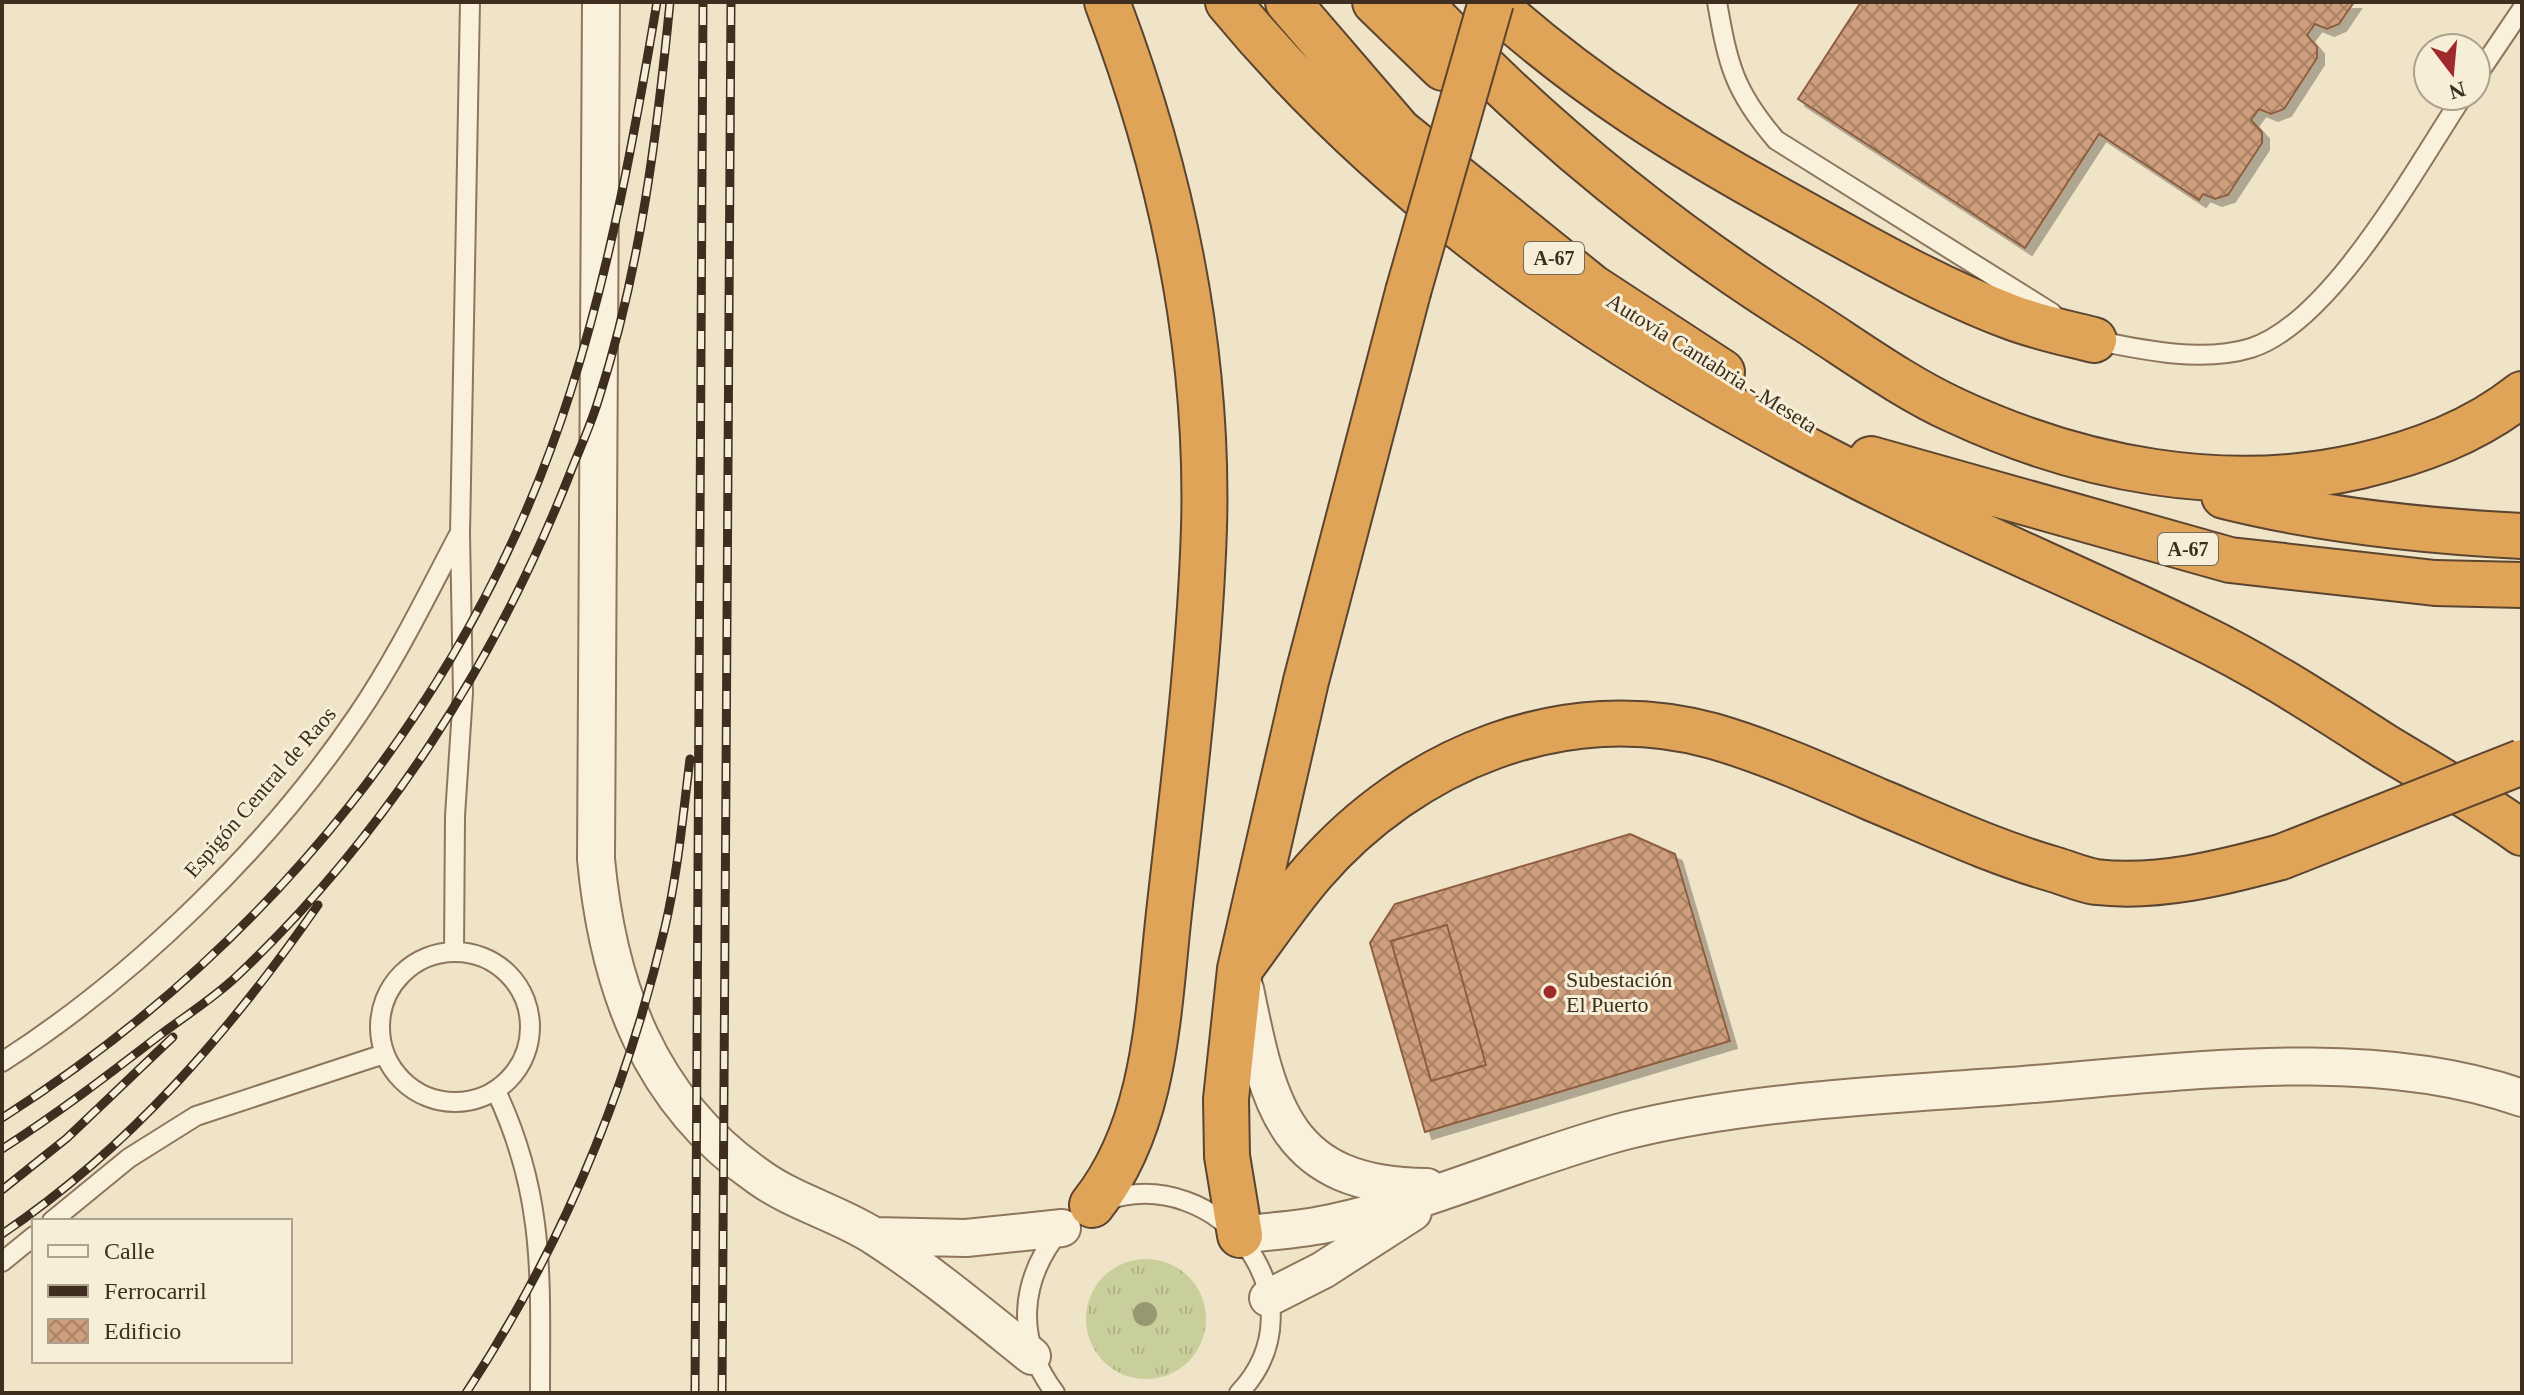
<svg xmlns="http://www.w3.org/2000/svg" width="2524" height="1395" viewBox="0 0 2524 1395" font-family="'Times New Roman',serif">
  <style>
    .grass { fill: url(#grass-tufts) }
    .building { fill: url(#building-cross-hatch); stroke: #8d5f41; stroke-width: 2; filter: url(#shadow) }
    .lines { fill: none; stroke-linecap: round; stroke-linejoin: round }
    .lane-casing { stroke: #8d765c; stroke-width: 22 }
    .street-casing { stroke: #8d765c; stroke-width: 40 }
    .highway-casing { stroke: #5b4430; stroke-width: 48 }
    .lane { stroke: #faf1dc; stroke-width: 18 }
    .street { stroke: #faf1dc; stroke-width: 36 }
    .highway { stroke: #e0a458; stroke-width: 44 }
    .rail-casing { stroke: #3d2e20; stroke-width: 9 }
    .rail { stroke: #f7eed8; stroke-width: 6; stroke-dasharray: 18; stroke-linecap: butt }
    .highway-bridge-casing { stroke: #5b4430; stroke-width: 48; stroke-linecap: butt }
    .highway-bridge { stroke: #e0a458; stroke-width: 44 }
    .tree { fill: #96986f }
    .poi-dot { fill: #9e2a2b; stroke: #f7eed8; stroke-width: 3 }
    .labels { text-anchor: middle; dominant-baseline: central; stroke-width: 6; stroke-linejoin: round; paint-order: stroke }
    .shield { fill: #f7eed8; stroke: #756857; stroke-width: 2 }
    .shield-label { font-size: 20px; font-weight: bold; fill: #3d2e20 }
    .street-label { font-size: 22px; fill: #3d2e20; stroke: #f7eed8 }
    .poi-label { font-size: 22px; fill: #3d2e20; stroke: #f7eed8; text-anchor: start }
  </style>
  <defs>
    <pattern id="grass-tufts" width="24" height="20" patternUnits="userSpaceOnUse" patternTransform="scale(2)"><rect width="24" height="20" fill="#c9cf9b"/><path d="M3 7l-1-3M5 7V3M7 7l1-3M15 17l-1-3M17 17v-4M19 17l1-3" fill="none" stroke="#aeb285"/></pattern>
    <pattern id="building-cross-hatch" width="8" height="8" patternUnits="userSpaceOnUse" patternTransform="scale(2)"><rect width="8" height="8" fill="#cf9f7d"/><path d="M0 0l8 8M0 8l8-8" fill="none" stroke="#a98266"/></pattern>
    <filter id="shadow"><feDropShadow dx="7" dy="7" stdDeviation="0" flood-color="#0004"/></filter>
  </defs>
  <rect width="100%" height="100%" fill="#f0e4c8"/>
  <!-- grass -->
  <path class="grass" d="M1086 1319a60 60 0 1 1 120 0a60 60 0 1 1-120 0Z"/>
  <!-- building -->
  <path class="building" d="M1861,2H2354L2339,24L2327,29L2315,24L2307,35L2317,47V58L2284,109L2271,114L2259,109L2251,120L2262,132V143L2228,195L2215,199L2203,194L2199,200L2099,134L2025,248L1798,99Z
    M1630,834L1675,854L1730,1041L1425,1132L1370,943L1395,904Z
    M1447,925L1486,1065L1431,1081L1391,941Z"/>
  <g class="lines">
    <defs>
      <path id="lane" d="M1717,2C1728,65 1734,91 1776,140L2052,313
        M2476,77L2522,9
        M2094,340C2142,350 2202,363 2251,348C2332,322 2416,167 2463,96
        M454,952L455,816L463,693L460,534L470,2
        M380 1027a75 75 0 1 1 150 0a75 75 0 1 1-150 0Z
        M2,1062C135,977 268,847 357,716C396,659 426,597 458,536
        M496,1091C546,1197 540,1279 540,1393
        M1104,1201C1219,1161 1326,1301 1239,1393
        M52,1221L129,1158L196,1116L384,1054
        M2,1262L34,1236
        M1055,1393C1015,1340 1019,1281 1060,1230"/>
      <path id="street" d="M601,2L596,859C608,987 649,1101 759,1177C795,1203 841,1214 877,1238C932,1274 981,1315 1032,1356
        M1245,989C1269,1108 1286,1186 1427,1187
        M1240,1235C1270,1231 1301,1230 1331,1223C1432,1202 1526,1157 1625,1131C1744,1101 1886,1095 2009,1086C2171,1074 2367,1043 2522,1098
        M874,1236L966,1238L1062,1228
        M1268,1298L1323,1270L1413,1212"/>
      <path id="highway" d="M1228,2C1395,204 1612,351 1844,469C1959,529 2080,578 2196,635C2261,666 2323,707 2384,746C2430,774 2478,801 2522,833
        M1288,2L1399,131L1592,287L1722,372
        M1375,2L1443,68
        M1419,2C1534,124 1661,229 1803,318C1852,349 1903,387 1956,411C2081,469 2224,497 2360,466C2419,452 2474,432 2522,394
        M1491,2C1587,88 1676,143 1788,205C1860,245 1934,288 2011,317C2037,327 2066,333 2094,340
        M1871,459L2230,560L2435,583L2522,585
        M2224,496C2320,520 2423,531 2522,536
        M1240,969C1264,937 1287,902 1313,872C1411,759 1564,695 1713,736C1768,752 1824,777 1876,800C1936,825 1993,852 2056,870C2069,874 2083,880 2096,882C2159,889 2221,873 2281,857
        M1092,1205C1158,1122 1158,1006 1170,904C1184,780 1200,654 1204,528C1209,348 1171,170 1107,2
        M1240,1235L1227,1156L1226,1099L1240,969L1306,681L1408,292"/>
    </defs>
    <!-- lane casing -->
    <use href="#lane" class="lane-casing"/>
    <!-- street casing -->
    <use href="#street" class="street-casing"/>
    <!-- highway casing -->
    <use href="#highway" class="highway-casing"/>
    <!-- lane -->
    <use href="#lane" class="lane"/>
    <!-- street -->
    <use href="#street" class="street"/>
    <!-- highway -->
    <use href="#highway" class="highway"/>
    <defs>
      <path id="rail" d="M2,1118C269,948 475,694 571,390C611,264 635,132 657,2
        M2,1149C57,1114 108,1075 160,1035C185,1016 214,998 237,976C384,837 495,663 569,476C579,450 591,425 599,398C640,270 657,136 670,2
        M2,1190L67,1138L173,1037
        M2,1234C131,1147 230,1031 318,905
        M466,1393C560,1250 626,1094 665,927C678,872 683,814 690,759
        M695,1393L703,2
        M722,1393L731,2"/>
    </defs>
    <!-- rail casing -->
    <use href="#rail" class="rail-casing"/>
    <!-- rail -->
    <use href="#rail" class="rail"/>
    <defs>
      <path id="highway-bridge" d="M1408,292L1491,2
        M2281,857L2522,762"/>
    </defs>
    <!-- highway-bridge casing -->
    <use href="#highway-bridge" class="highway-bridge-casing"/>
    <!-- highway-bridge -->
    <use href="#highway-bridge" class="highway-bridge"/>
  </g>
  <!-- trees -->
  <circle class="tree" cx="1145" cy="1314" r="12"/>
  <!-- markers -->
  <circle class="poi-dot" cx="1550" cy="992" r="8"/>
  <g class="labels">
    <!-- shield labels -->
    <g class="shield">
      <rect x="1524" y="242" width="60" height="32" rx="6"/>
      <rect x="2158" y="533" width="60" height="32" rx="6"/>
    </g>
    <g class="shield-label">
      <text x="1554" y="258">A-67</text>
      <text x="2188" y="549">A-67</text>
    </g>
    <!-- street labels -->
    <g class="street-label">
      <text transform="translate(1712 363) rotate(32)">Autovía Cantabria - Meseta</text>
      <text transform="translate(260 792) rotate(-49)">Espigón Central de Raos</text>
    </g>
    <!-- poi labels -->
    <g class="poi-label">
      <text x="1566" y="979">Subestación<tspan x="1566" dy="25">El Puerto</tspan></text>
    </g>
  </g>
  <!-- border -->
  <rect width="2524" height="1395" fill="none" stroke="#3d2e20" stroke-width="8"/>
  <!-- legend -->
  <rect x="32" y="1219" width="260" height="144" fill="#f7eed8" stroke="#ada18e" stroke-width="2"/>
  <rect x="48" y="1245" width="40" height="12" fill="#faf1dc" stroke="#ada18e" stroke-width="2"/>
  <text x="104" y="1259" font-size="24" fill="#3d2e20">Calle</text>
  <rect x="48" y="1285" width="40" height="12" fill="#3d2e20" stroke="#ada18e" stroke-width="2"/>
  <text x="104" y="1299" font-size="24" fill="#3d2e20">Ferrocarril</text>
  <rect x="48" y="1319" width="40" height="24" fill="url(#building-cross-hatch)" stroke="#ada18e" stroke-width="2"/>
  <text x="104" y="1339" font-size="24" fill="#3d2e20">Edificio</text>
  <!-- north arrow -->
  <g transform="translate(2452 72) rotate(164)"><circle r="38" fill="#f7eed8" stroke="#ada18e" stroke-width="2"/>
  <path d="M0-6L14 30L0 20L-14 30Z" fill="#9e2a2b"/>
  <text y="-12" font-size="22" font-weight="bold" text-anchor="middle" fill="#3d2e20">N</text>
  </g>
</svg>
